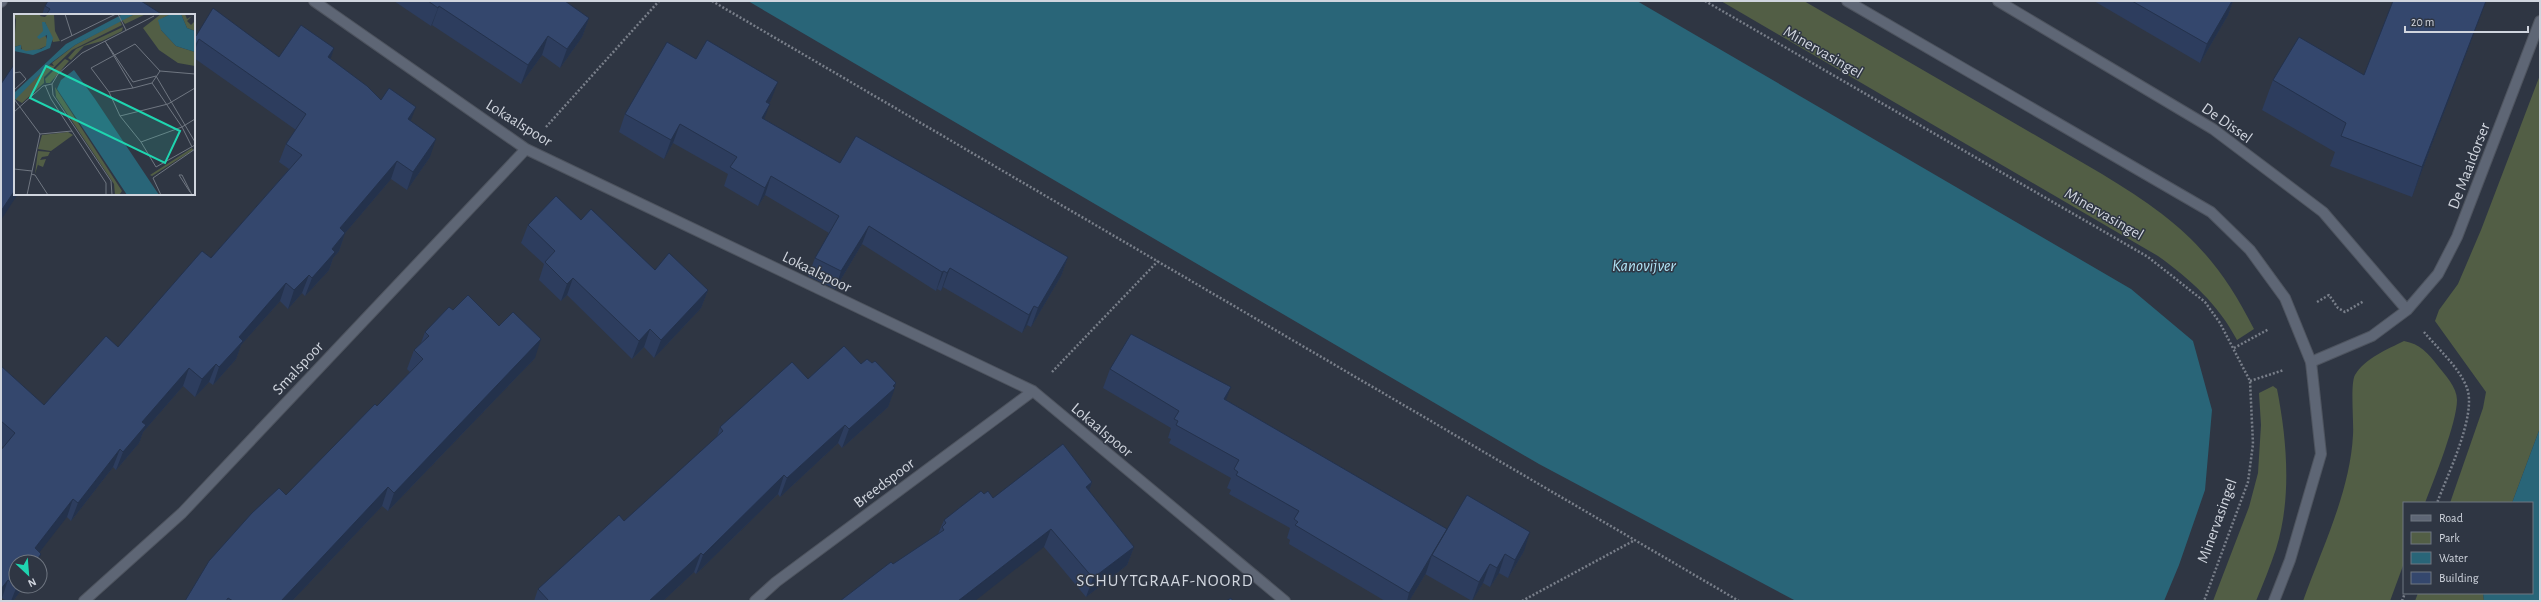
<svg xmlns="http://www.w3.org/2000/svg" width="2541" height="602" viewBox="0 0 2541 602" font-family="'Alegreya Sans',sans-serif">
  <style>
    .green { fill: #525e45 }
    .water { fill: #296578 }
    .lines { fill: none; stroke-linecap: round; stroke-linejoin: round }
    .minor-casing { stroke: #4e545f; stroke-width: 12 }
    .tertiary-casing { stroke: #4e545f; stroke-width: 12 }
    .path { stroke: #797f8a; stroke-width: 2.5; stroke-dasharray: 2 2; stroke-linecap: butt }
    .minor { stroke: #5e6675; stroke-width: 10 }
    .tertiary { stroke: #5e6675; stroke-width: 10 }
    .wall { fill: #2d3d5e }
    .shaded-wall { fill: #24324c }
    .building { fill: #34476d; stroke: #24324c }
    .labels { text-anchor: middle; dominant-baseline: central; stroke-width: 3; stroke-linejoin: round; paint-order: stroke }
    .street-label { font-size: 16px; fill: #d0d5de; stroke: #2f3643 }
    .water-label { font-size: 17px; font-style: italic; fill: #b0e4f6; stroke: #2f3643 }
    .neighbourhood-label { font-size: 17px; letter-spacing: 1px; fill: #d0d5de; stroke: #2f3643 }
    .inset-road { fill: none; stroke: #6f7681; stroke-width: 1 }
    .view { fill: #1fd5b0; fill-opacity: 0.15; stroke: #1fd5b0; stroke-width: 2 }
    .inset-edge { fill: none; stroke: #d0d5de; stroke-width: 2 }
  </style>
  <rect width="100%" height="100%" fill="#2f3643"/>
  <!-- green -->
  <path class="green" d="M1721,1H1804L2102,174C2176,219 2214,250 2254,329L2237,340C2218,304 2190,279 2158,256Z
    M2540,75V428L2512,503H2450L2483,408L2486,392L2435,321L2439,310L2458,284L2481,230Z
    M2404,341C2420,344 2428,353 2438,366C2445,375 2457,387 2457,400C2457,422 2434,480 2425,503H2404V563L2390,601H2303C2322,548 2350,492 2353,435C2354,422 2350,384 2355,375C2365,358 2388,349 2404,341Z
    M2273,386L2277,389C2287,440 2292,498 2276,549C2270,567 2263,584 2256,601H2213L2249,507L2258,473L2261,425L2259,393Z
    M2418,593H2483L2484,601H2415Z"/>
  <!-- water -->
  <path class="water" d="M748,1H1637L2131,289L2193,341L2212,410L2205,490L2179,565L2164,601H1796L1539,464Z
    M2540,428V601H2484L2483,593H2532V503H2512Z"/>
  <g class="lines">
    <defs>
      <path id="minor" d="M314,1L526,149L1033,391L1285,601
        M1998,1L2213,129L2323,212L2407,310
        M1,2L2,1
        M2311,362L2372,336L2407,310L2438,274L2457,237L2540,21
        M84,601L182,513L526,149
        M755,601L776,582L1033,391"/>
      <path id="tertiary" d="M1847,1L2211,212L2250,250L2285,298L2311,362L2321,454L2290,560L2274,601"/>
    </defs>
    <!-- minor casing -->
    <use href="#minor" class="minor-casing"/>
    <!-- tertiary casing -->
    <use href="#tertiary" class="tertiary-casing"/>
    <!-- path -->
    <path class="path" d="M712,1L1739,601
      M1705,1L2148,257L2205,302L2220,323L2250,381L2253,444L2248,482L2204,601
      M546,127L659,1
      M2317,302L2329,295L2338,308L2345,312L2364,301
      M2424,332C2438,349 2459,367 2467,388C2477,415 2447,476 2437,503
      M2234,348L2269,329
      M1052,372L1158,261
      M2250,381L2284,370
      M1522,601L1635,540
      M2402,601L2405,593"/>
    <!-- minor -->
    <use href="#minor" class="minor"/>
    <!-- tertiary -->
    <use href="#tertiary" class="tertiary"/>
  </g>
  <!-- wall -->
  <path class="wall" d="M48,1H144L143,2L163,15H42L45,6Z
    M394,1H565L589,18L582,37L560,68L542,55L521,84L432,25L431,26Z
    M2094,1H2233L2228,15L2200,63Z
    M2393,1H2486L2412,197L2330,166L2335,152L2262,110L2273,80L2364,75Z
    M194,35L196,36L279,57L334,48L330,59L381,100L410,121L430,157L407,190L391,179L345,233L339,251L333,258L329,270L305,296L302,293L288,309L280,301L241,345L236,359L213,385L209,382L195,397L183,386L143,432L139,443L116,470L113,467L71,521L67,517L16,562V586H24L13,601H6L2,598L3,447L1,445V366L44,405L118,347L211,258L289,169L279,162L286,144L296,130L194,58Z
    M696,59L771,100L769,103L764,119L840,163L1068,257L1061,276L1031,327L1027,325L1022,333L943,287L941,291L937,289L936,291L862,244L835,289L808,276L815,258L829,233L765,195L758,206L724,186L728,174L673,143L664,159L619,132L625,114Z
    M581,220L655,270L708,290L701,308L654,358L644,347L632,359L567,295L561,301L539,280L544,264L521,243L528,225Z
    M453,310L499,326L535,358L388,511L382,506L292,601H185L286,495L377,406L410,372L407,369L414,350L421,343L425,332Z
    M872,363L896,383L888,407L842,448L838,443L780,497L778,494L696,574L694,572L663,601H534L538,589L624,521L717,437L720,427L808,379L861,364Z
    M1110,369L1226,400L1447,529L1524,551L1508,578L1499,573L1490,587L1483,583L1472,601L1425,574L1426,573L1409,601H1385L1289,544L1290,540L1287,538L1290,528L1229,494L1231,490L1227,488L1231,478L1169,443L1171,439L1168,438L1171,428L1103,388Z
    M1092,482L1089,491L1134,547L1127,565L1086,597L1044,547L893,564L938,534L944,520L984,494L993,498Z"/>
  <!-- shaded-wall -->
  <path class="shaded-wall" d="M2232,1H2233L2228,15L2200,63L2207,44Z
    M2486,1L2412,197L2422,167Z
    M439,6L432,25L431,26L438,8Z
    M589,18L582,37L560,68L567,49Z
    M548,36L542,55L521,84L528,65Z
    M199,39L194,53V48Z
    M334,48L328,67V57Z
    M778,82L771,100L759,120L766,102Z
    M770,104L763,122L762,118Z
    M416,107L409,125L408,119Z
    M680,124L673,143L664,159L671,140Z
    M436,139L430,157L407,190L413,172Z
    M397,161L391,179L334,246L340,228Z
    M771,176L765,195L758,206L765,188Z
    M15,190V194H18L1,220V211Z
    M869,226L862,244L835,289L841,271Z
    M345,233L339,251L333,258L329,270L305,296L312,278L332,249Z
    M1068,257L1061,276L1031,327L1038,308Z
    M950,268L943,287L941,291L947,273Z
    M944,271L937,289L936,291L942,272Z
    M309,275L302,293L288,309L294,290Z
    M573,278L567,295L561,301L567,284Z
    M286,283L280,301L241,345L236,359L213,385L219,367L239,337Z
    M708,290L701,308L654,358L661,340Z
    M1034,306L1027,325L1022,333L1029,315Z
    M650,329L644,347L632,359L639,341Z
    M541,339L535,358L388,511L394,493Z
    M216,364L209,382L195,397L202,379Z
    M189,368L183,386L143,432L139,443L116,470L123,452L142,422Z
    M896,383L894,390L895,388L888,407L842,448L849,429Z
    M1231,387L1224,405V399Z
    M845,425L838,443L780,497L787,478Z
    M120,449L113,467L71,521L78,503Z
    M784,475L778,494L696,574L703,555Z
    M1092,482L1086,500V487Z
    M388,487L382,506L292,601H281Z
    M73,499L67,517L32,562L35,548Z
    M1051,529L1044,547L975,601H958Z
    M1530,532L1524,551L1508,578L1515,560Z
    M1134,547L1127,565L1086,597L1093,578Z
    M701,553L694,572L663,601H649Z
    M41,554L38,562H35Z
    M1505,554L1499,573L1490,587L1497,568Z
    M1432,555L1426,573L1409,601H1407L1409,593Z
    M1490,564L1483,583L1472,601L1479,582Z
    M8,580L2,598L1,599V589Z
    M17,586H24L13,601H11Z"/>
  <!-- building -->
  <path class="building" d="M48,1H141L163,15H46L50,9L45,6Z
    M428,1H565L589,18L567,49L548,36L528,65L439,6L438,8Z
    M2132,1H2232L2207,44Z
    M2393,1H2486L2422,167L2341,136L2346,123L2273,80L2299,37L2364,75Z
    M213,8L279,57L301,25L334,48L328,57L367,86L381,100L389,88L416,107L408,119L436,139L413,172L397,161L340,228L345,233L332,249L335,252L312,278L309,275L294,290L286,283L239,337L243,341L219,367L216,364L202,379L189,368L142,422L146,425L123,452L120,449L78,503L73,499L35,548L41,554L35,562H16V586L8,580L1,589V450L15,433L1,421V366L44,405L106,336L118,347L202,251L211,258L302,155L286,144L306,114L199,39L194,48V35L196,36Z
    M707,40L778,82L766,102L770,104L762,118L840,163L856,136L1068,257L1038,308L1034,306L1029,315L950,268L947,273L944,271L942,272L869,226L841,271L815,258L839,216L771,176L765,188L730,167L737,157L680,124L671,140L625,114L667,42L696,59Z
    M15,63V190L1,211V84Z
    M556,196L581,220L591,209L655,270L669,253L708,290L661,340L650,329L639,341L573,278L567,284L545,262L555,251L528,225Z
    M468,295L499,326L513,312L541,339L394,493L388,487L281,601H233L228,598L226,601H185L209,561L252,513L279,488L286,495L375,404L377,406L423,359L414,350L429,336L425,332L449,307L453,310Z
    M1131,334L1231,387L1224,399L1447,529L1409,593L1295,525L1298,522L1294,519L1299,511L1236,475L1238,472L1234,469L1239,460L1176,425L1178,421L1174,419L1179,411L1110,369Z
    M844,346L861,364L867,359L872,363L875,361L896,383L893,386L895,388L849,429L845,425L787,478L784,475L703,555L701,553L649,601H549L538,589L619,515L624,521L723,431L720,427L792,362L808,379Z
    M1063,444L1092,482L1086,487L1134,547L1093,578L1051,529L958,601H840L891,562L893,564L944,530L942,527L946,523L944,520L981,491L984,494L988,491L993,498Z
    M1467,495L1530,532L1515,560L1505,554L1497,568L1490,564L1479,582L1432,555Z
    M1231,598L1233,601H1226Z"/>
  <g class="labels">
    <!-- street labels -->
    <g class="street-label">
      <text transform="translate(1823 52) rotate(30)">Minervasingel</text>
      <text transform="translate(519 123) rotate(32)">Lokaalspoor</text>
      <text transform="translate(2227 123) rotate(35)">De Dissel</text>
      <text transform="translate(2469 166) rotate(-69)">De Maaidorser</text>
      <text transform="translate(2104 214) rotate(30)">Minervasingel</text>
      <text transform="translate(817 272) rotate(26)">Lokaalspoor</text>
      <text transform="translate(298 368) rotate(-47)">Smalspoor</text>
      <text transform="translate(1102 430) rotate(40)">Lokaalspoor</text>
      <text transform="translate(884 483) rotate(-37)">Breedspoor</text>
      <text transform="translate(2217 521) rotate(-70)">Minervasingel</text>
    </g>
    <!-- water labels -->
    <g class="water-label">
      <text x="1644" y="265">Kanovijver</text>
    </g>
    <!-- neighbourhood labels -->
    <g class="neighbourhood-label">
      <text x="1165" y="580">SCHUYTGRAAF-NOORD</text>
    </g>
  </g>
  <!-- overview -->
  <g transform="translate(14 14)">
    <rect width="181" height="181" fill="#2f3643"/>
    <path d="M0,0H27L26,2L31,3L34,0H40L41,17L46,27L39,28L31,8L29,17L34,27L32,32L19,38L8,37L7,31L0,33L2,6ZM121,0H132L111,10L108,6ZM147,0H157L149,4L147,16L162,32L181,38V52L164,49L145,36L129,14ZM167,0H171L173,5L178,2L173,7L177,11L181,7V17L173,14ZM106,7L108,11L58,36L30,63V69L8,89L1,85L35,51L40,52L38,49L61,31ZM109,13L108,17L88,27L70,32L57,46L54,44L62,35ZM51,45L55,47L36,69H32L31,65ZM41,73L108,177L105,181H101L100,170L42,83ZM54,118L59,121L37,137L24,135L28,121L54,118L52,122ZM178,134L179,136L138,162L136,161ZM24,137L36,138L34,142L28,143L26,146L32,145L29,153L24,151L25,147L21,160Z" fill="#525e45"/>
    <path d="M109,0H121L61,31L37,49L0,87V79L52,30ZM157,0H167L173,14L181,17V38L162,32L147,16L144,6ZM28,8H31L39,24L36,34L19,41L0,37V33L7,31V35L12,37L27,35L32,32L33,21L25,25L23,23L29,17ZM60,56L81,85L145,181H113L43,75L47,66Z" fill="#296578"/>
    <path class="inset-road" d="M51,0L58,22M104,0L112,16M47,27L102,0M91,27L119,74L138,69L146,57M93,30L119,68L142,62M0,59L6,58L12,65L0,76M181,60L146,57L121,30L77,54L95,78L106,102L127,128L142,153L181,131M142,62L181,128M138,69L168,113L178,133M31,71L37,85L92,169V181M95,78L119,74M0,85L26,120L13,181M0,98L29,72L38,70M106,102L154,90L181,74M26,120L58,117M127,128L168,113L181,105M0,155L18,157M17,160L21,161L34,181M165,161H168L178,181M165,161L176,178M98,181L97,167L39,81L38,70L44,60L68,39L140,2M147,181L139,164L181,135"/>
    <path class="view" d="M32,52L166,117L151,149L16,84Z"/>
    <rect width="181" height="181" class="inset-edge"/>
  </g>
  <!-- border -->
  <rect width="2541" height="602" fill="none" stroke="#d0d5de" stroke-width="4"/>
  <!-- legend -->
  <rect x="2403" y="502" width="130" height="92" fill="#2f3643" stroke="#6f7681"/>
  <rect x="2411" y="515" width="20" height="6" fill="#5e6675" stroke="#6f7681"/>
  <text x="2439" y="522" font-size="12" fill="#d0d5de">Road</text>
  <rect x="2411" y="532" width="20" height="12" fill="#525e45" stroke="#6f7681"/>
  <text x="2439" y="542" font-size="12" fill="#d0d5de">Park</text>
  <rect x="2411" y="552" width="20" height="12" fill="#296578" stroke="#6f7681"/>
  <text x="2439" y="562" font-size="12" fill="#d0d5de">Water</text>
  <rect x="2411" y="572" width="20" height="12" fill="#34476d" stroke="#6f7681"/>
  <text x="2439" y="582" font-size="12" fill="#d0d5de">Building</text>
  <!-- north arrow -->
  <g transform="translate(28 574) rotate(154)"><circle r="19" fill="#2f3643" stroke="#6f7681"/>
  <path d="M0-3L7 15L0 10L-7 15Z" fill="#1fd5b0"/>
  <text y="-6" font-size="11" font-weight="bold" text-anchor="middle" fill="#d0d5de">N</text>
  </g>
  <!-- scale -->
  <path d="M2405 26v6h123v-6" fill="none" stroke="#d0d5de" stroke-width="2"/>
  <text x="2411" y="26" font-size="12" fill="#d0d5de" stroke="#2f3643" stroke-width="3" paint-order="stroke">20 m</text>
</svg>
